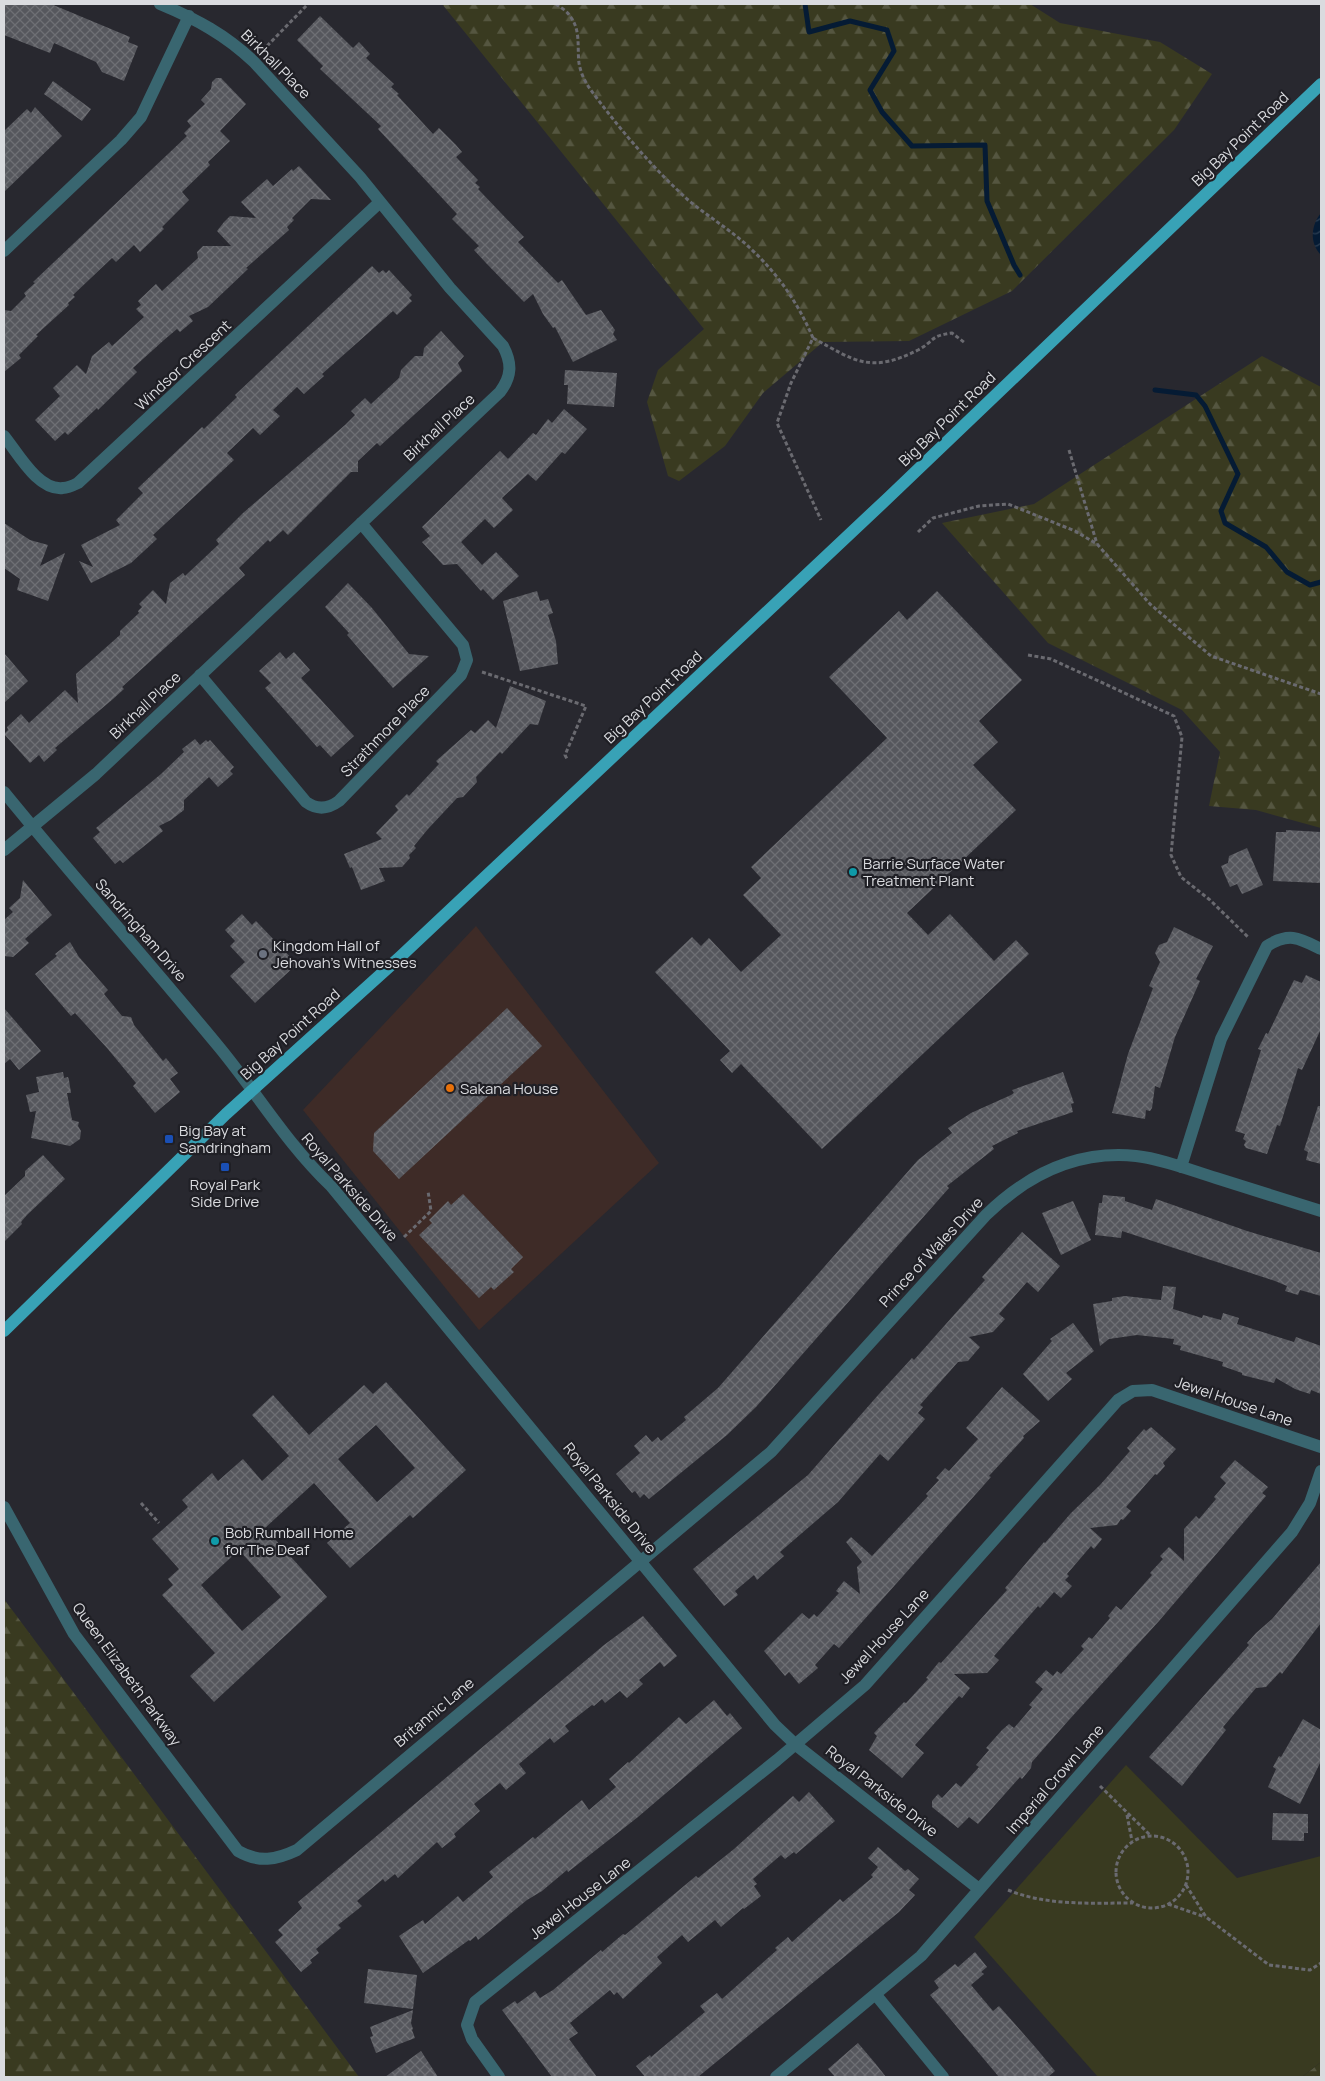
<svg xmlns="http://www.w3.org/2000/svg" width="1325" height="2081" viewBox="0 0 1325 2081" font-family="Manrope,sans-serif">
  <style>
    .commercial { fill: #3e2b27 }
    .forest { fill: url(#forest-firs) }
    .park { fill: #393a20 }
    .water { fill: url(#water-waves) }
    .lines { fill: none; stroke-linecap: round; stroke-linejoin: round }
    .stream { stroke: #051b34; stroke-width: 5 }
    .building { fill: url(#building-cross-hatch); fill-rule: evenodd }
    .path { stroke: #6a6a70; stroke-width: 3; stroke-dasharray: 4 2.5; stroke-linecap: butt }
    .street { stroke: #396670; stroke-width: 12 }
    .primary { stroke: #38a2b6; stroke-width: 12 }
    .culture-dot { fill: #0f9aa8; stroke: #1f1f25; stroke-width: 2 }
    .worship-dot { fill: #6b7280; stroke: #1f1f25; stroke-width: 2 }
    .food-dot { fill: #e8710a; stroke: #1f1f25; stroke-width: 2 }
    .transit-dot { fill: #1a4fb4; stroke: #1f1f25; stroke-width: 2 }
    .labels { text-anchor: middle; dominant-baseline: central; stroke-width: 4.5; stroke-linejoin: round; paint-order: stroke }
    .street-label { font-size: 15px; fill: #dadbdf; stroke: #1f1f25 }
    .poi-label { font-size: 15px; fill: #dadbdf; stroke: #1f1f25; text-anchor: start }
  </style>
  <defs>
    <pattern id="forest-firs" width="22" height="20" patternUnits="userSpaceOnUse" patternTransform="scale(1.25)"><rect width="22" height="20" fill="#393a20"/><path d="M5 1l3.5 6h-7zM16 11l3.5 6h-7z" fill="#555640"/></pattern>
    <pattern id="water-waves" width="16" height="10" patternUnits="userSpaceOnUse" patternTransform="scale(1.25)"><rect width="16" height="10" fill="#051b34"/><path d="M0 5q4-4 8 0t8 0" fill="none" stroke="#293c51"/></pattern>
    <pattern id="building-cross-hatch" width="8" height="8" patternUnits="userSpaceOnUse" patternTransform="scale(1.25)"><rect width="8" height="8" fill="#56575d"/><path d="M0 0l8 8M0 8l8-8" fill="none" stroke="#6e6f74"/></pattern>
  </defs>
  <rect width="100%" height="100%" fill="#28282f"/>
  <!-- commercial -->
  <path class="commercial" d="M476,926L659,1163L479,1330L303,1110Z"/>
  <!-- forest -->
  <path class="forest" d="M442,4H1030L1060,23L1160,42L1212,74L1174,130L1012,291L909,341L823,342L763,393L725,446L679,481L668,476L647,402L658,370L704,329Z
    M1262,356L1321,387V828L1256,810L1209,806L1220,752L1182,710L1048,643L942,523L1034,504Z
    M4,1599L359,2077H4Z
    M1321,2062V2077H1302Z"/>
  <!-- park -->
  <path class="park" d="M1126,1765L1237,1878L1321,1856V2062L1302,2077H1098L974,1937Z"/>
  <!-- water -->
  <path class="water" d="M1321,213V255C1309,243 1311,225 1321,213Z"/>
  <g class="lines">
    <!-- stream -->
    <path class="stream" d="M805,4L809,32L850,21L887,30L894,51L870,90L882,112L912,146L985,145L987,201L1014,265L1020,275
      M1155,390L1196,395L1205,406L1238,474L1221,511L1225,523L1266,547L1287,572L1310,585L1321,582"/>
  </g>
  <!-- building -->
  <path class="building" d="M4,4H51L130,37L128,42L138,46L124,81L102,72L96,62L54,43L50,53L4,35Z
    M320,16L353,48L359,42L370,54L366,58L394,84L391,87L399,94L397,95L433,134L439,128L456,145L462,152L456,157L478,180L475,183L480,187L478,189L524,237L518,242L558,283L562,280L586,315L601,310L615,330L613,334L617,340L573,362L555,327L553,328L543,314L533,294L524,302L486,263L474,250L479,246L452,219L457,214L378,129L381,126L320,69L323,66L297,40Z
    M216,78H221L246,104L220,131L230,141L208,162L210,165L182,192L189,200L162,227L164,229L140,252L134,245L116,262L112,258L73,295L75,297L68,303L69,305L36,335L38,336L19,355L21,358L4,372V310L11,311L26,296L24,293L35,283L33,282L187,136L184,133L191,126L187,121L205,104L201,100L211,89L212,82Z
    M53,81L91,109L82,121L44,94Z
    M35,107L62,136L4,192V131L27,109L31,113Z
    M299,166L331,200L311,199L292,218L294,220L287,227L289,230L246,268L248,269L208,307L189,316L193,321L180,332L177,329L164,340L133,368L137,372L98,410L97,408L68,435L65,432L55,441L35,420L60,396L53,388L77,365L86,374L92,356L109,342L112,346L144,317L136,309L141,305L138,301L156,284L162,291L198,258L197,252L203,246H231L217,231L224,222L230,216L256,218L241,202L267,179L273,186L292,169L293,171Z
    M372,266L379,273L383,270L386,273L389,270L412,295L409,298L412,301L397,315L393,311L322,374L324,376L304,394L297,387L273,410L280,416L260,435L253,428L227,453L234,460L153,535L157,539L131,563L91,583L79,561L93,567L81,545L120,525L116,520L143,493L138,488L202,427L204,429L237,397L235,395Z
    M441,331L464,356L458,363L462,371L380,446L377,443L358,461V472H351L288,535L283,530L270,542L268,540L239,568L245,575L122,687L124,689L113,699L55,748L57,750L44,762L39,755L30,763L4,734L8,730L7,727L21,714L29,723L65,690L78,703L76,674L120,635V631L139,613L138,611L142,607L139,604L153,590L166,604L170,583L183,573L185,576L219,544L216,540L243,513L345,425L355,415L351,411L365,398L371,404L399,378L401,370L415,356H423L424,348Z
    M565,370L617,373L614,407L567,404L568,385H564Z
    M564,409L587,429L565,454L562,452L536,481L528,474L502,498L513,510L494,528L485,519L461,542L482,565L496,552L519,576L493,600L483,589L481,591L457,564L443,565L422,542L430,536L422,527L500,451L508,459L533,433L536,435L548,419L552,423Z
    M4,523L30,540L48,545L40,566L65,553L48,601L17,590L20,579L4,568Z
    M348,583L372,608L409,654L429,656L393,688L347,635L349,633L325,607Z
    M537,591L540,601L548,599L553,613L548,615L556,641L558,664L520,671L503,601Z
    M937,591L1022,680L979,721L998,742L973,765L1016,810L907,913L928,935L950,914L994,961L1016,940L1029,954L822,1149L741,1064L732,1073L720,1060L730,1051L655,972L692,937L701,946L709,938L741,972L781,935L743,895L761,878L751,867L887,738L829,677L899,611L907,620Z
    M280,652L286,659L294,652L310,670L301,678L354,736L331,757L320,745L317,747L265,688L271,683L259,671Z
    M4,653L28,681L4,703Z
    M510,686L546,701L538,725L530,724L502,754L500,752L476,777L477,782L463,797L457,798L428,829L414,846L416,848L409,855L410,858L402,867L379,868L385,881L361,890L352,867L350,868L344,854L382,839L376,833L398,810L395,806L407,794L409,796L439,764L436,761L471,730L475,733L488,720L496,728Z
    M195,739L200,745L206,740L208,742L210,740L234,767L230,771L233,774L218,787L209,777L184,800V810L171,820L159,826L163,831L123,863L120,860L115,864L93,838L100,832L96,828L161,774L184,752L182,749Z
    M1286,830L1321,832V883L1273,881L1276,832H1286Z
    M1247,848L1263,885L1242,894L1237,884L1230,887L1221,866L1228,863L1229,856Z
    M23,880L52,915L25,939L29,943L13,957L4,956V920L13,912L9,908L20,898Z
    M242,914L252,925L256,921L297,964L255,1003L230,976L245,962L230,946L235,941L225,930Z
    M1174,927L1213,946L1196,979L1200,981L1175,1037L1160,1088L1155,1086L1152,1108L1150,1111L1146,1110L1145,1119L1112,1113L1128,1054L1153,988L1149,986L1160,962L1155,953L1159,945L1167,942Z
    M70,942L79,957L108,990L104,994L122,1016L131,1017L134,1025L163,1061L166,1058L178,1073L170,1079L180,1092L155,1113L133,1086L136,1083L107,1048L75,1013L71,1016L35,974L57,956L55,954Z
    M1306,975L1321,982V1029L1302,1070L1298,1068L1280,1126L1277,1125L1267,1154L1246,1148L1244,1145L1246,1141L1243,1139L1245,1134L1235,1131L1261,1050L1258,1049L1266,1033L1268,1034L1294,980L1302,983Z
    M4,1008L41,1051L19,1070L10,1059L4,1064Z
    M507,1008L542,1046L399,1179L373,1151L374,1133Z
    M63,1072L64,1078L68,1077L69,1080L71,1093H67L72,1120L79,1122L78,1126L81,1131L80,1139L70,1146L31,1138L36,1111L30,1112L26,1095L39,1092L36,1077Z
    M1063,1072L1074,1103L1071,1104L1073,1112L1017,1131L1018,1133L992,1146L994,1149L947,1186L949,1188L880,1266L756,1407L727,1435L649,1499L644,1494L640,1498L635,1491L632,1493L616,1474L640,1453L634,1446L646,1435L652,1442L658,1437L661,1441L686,1420L684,1417L718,1388L918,1160L952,1133L948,1128L971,1113L1011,1095L1014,1093L1012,1090Z
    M1318,1106H1321V1164L1306,1160L1308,1152L1304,1150Z
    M43,1155L65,1179L27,1215L21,1222L22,1224L4,1242V1196L25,1176V1171Z
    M463,1194L523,1257L511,1269L514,1272L494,1290L491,1287L479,1298L419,1235L432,1223L429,1220L448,1201L451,1205Z
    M1103,1195L1125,1197V1201L1152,1210L1156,1199L1247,1231L1321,1253V1296L1300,1290L1298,1295L1285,1291L1287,1286L1275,1281L1122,1231L1121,1238L1095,1235L1099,1203H1102Z
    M1073,1201L1091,1240L1061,1255L1042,1213Z
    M1022,1232L1060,1266L1038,1292L1027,1282L999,1314L1005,1319L993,1332L969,1337L980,1347L968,1361L958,1362L920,1405L923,1407L918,1413L925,1419L888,1461L880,1454L838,1502L780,1552L784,1556L757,1580L754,1575L735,1591L738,1595L724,1606L693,1569L808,1475L879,1394L912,1358L914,1360L985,1280L982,1277Z
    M1163,1286L1176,1287L1173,1309L1202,1318L1203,1315L1221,1320L1223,1313L1239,1318L1237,1324L1294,1342L1296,1337L1321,1346V1394L1311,1390L1310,1394L1295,1389L1276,1378L1274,1383L1242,1375V1373L1222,1366L1223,1362L1180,1350L1181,1346L1173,1344L1174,1339L1137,1335L1109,1339L1100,1346L1093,1304L1112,1301V1298L1125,1296L1161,1300Z
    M1073,1323L1094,1351L1066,1373L1072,1379L1048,1401L1023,1374L1052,1341L1050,1339Z
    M386,1382L466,1470L413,1518L410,1515L350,1568L327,1543L350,1523L314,1483L265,1528L327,1597L214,1702L190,1676L215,1653L162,1595L173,1585L168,1579L179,1569L152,1539L188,1507L182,1500L212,1473L218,1481L243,1459L262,1481L289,1456L252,1415L273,1395L309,1435L364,1385L373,1394ZM376,1425L415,1468L377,1502L338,1459ZM239,1550L281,1597L242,1631L201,1585Z
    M1002,1387L1040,1421L1023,1436L1024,1438L989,1476L991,1477L839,1648L834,1644L815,1665L818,1668L799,1684L789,1672L785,1676L764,1651L802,1613L809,1619L814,1614L817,1617L839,1593L836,1591L844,1581L860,1594L857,1567L862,1562L846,1542L851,1537L872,1556L928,1496L926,1494L939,1480L936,1478L945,1468L949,1471L978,1439L966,1428Z
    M1151,1427L1176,1449L1163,1463L1165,1466L1157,1475L1155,1474L1126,1507L1131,1511L1123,1520L1121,1519L1117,1525L1090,1528L1102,1539L1094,1549L1091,1546L1067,1574L1069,1576L1065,1580L1072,1586L1061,1598L1054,1592L1040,1608L1038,1606L994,1656L999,1660L987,1673L954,1674L970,1688L962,1698L959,1696L915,1745L924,1753L902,1778L869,1750L877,1736L874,1733L904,1702L906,1703L928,1679L926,1678L939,1662L941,1663L1007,1590L1005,1588L1044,1542L1045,1543L1071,1513L1100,1485L1130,1451L1127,1448L1144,1429L1146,1431Z
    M1235,1460L1268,1487L1262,1493L1266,1496L1159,1621L1068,1721L1032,1762L1031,1768L1022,1779L1020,1777L978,1824L969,1817L958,1828L932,1807V1801L938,1794L942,1798L956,1783L961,1787L979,1767L976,1765L989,1750L986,1748L1002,1730L1009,1724L1014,1728L1032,1707L1029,1705L1043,1689L1035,1682L1046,1670L1053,1676L1057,1671L1061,1674L1084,1649L1081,1646L1089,1637L1092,1639L1110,1618L1108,1616L1116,1606L1121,1610L1152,1575L1150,1573L1163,1559L1160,1556L1169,1547L1184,1561V1529L1196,1516L1199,1519L1216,1499L1214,1497L1226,1483L1220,1477Z
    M1321,1562V1623L1282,1674L1280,1672L1266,1687L1256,1688L1223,1727L1226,1730L1182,1786L1149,1757L1249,1645L1247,1643L1256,1633L1272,1619Z
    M643,1616L677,1656L664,1667L660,1662L639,1680L643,1684L627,1698L620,1691L605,1703L602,1699L594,1706L592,1705L565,1726L569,1731L554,1743L550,1738L519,1764L526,1773L506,1790L500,1783L474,1804L480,1811L454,1834L456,1837L442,1848L437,1842L398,1878L395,1874L385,1882L383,1879L357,1901L362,1906L338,1925L341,1928L316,1949L319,1953L310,1960L312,1963L301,1972L275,1942L283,1935L278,1930L302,1908L298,1902L604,1645Z
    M714,1700L727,1716L730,1713L742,1728L638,1817L568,1872L567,1870L542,1891L527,1900L478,1940L476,1936L470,1941L469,1940L423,1973L399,1936L423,1920L425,1924L458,1896L463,1902L493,1877L489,1872L533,1837L535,1839L582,1800L589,1810L616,1787L609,1779L628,1762L629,1763L679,1717L686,1724Z
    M1303,1719L1321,1730V1761L1300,1804L1268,1787L1276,1769L1273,1767L1279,1756L1281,1757Z
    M809,1792L835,1821L796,1854L794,1852L785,1859L781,1855L753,1879L757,1884L754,1886L761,1896L744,1909L743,1908L721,1927L715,1920L688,1942L682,1935L657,1957L662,1963L623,1999L617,1992L614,1995L610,1990L570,2023L578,2033L569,2039L597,2077H552L502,2010L515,2001L517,2004L535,1991L540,1998L553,1990L601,1950L602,1952L623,1934L625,1935L696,1876L698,1878L734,1849L793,1796L799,1802Z
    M1273,1813L1308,1814V1833H1304V1841L1272,1840Z
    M878,1847L905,1871L908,1869L919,1879L909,1890L915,1895L899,1912L698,2077H645L636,2066L650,2055L651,2057L705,2012L700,2006L717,1993L722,1999L777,1950L775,1948L788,1937L792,1942L840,1899L843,1902L873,1877L871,1875L878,1867L868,1858Z
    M975,1952L987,1967L981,1972L984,1974L971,1985L993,2011L999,2006L1036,2048L1055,2071L1048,2077H999L930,1995L939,1988L934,1981L955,1964L958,1967Z
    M368,1969L417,1975L413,2009L364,2003Z
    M413,2010L411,2023L413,2029L412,2030L415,2038L376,2053L370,2037L373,2036L370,2027Z
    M858,2043L875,2063L886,2077H835L828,2069Z
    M421,2051L438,2077H385Z"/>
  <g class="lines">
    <!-- path -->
    <path class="path" d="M556,4C560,7 567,11 570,16C581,30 577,47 579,63C581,76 588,87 596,97C623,133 654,169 687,199C707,216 731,230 750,248C778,274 798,303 813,338L791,383L777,423L821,520
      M267,46L308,4
      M813,338C855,361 870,374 918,350C935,341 929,336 952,333L965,343
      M1069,450L1097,544
      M918,532L933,518L979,506L1008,504L1075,531L1097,544L1150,604L1211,656L1321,694
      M1028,655L1051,659L1174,716L1182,737L1171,855L1181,877L1210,900L1248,937
      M482,672L586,706L565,755L567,759
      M404,1237L431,1211L428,1191
      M141,1503L159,1523
      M1100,1786L1150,1835
      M1127,1815L1132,1841
      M1116 1872a36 36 0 1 1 72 0a36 36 0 1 1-72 0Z
      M1186,1885L1206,1917L1269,1965L1310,1970L1321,1963
      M1008,1890C1047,1906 1091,1903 1133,1903
      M1168,1904L1205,1917"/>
    <!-- street -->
    <path class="street" d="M4,251L121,140L141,117L189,16
      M4,436C18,453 38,491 63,488C68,488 74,485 78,483L380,202
      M200,675L306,802C317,810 328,809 339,801L461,675L467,660L463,645L361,523
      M4,792C74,878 148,961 219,1047C257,1093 287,1144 331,1186L775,1725L796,1745L979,1889
      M4,850L96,774L500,392C512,376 512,363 503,346L450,288L360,177L254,62C226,35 196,19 160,4
      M1181,1167L1221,1039L1267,946C1289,932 1299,938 1321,949
      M4,1507L74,1634L238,1851C259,1863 276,1860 297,1850L771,1452L986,1215C1027,1175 1077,1150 1136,1156C1163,1159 1190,1170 1216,1178C1251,1189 1286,1200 1321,1211
      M876,1995L943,2077
      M499,2077L472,2039L467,2025L475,2002L777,1760L865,1685L1118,1400L1133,1391L1152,1390L1321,1447
      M776,2077L921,1956L1292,1532L1310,1503L1321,1471"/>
    <!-- primary -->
    <path class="primary" d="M4,1331L226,1114L400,957L889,497L1321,84"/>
  </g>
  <!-- markers -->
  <g class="culture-dot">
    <circle cx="853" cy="872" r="5"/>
    <circle cx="215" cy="1541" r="5"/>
  </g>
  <circle class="worship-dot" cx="263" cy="954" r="5"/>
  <circle class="food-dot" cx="450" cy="1088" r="5"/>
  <g class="transit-dot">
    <rect x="164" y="1134" width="10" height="10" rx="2.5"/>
    <rect x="220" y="1162" width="10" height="10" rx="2.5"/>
  </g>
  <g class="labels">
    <!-- street labels -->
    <g class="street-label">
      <text transform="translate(276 64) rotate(45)">Birkhall Place</text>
      <text transform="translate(1240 139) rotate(-44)">Big Bay Point Road</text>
      <text transform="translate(183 365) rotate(-43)">Windsor Crescent</text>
      <text transform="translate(947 419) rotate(-44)">Big Bay Point Road</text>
      <text transform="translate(439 427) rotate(-43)">Birkhall Place</text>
      <text transform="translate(653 697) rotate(-43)">Big Bay Point Road</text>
      <text transform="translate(145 705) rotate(-43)">Birkhall Place</text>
      <text transform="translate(385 731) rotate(-46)">Strathmore Place</text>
      <text transform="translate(141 930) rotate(49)">Sandringham Drive</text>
      <text transform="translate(290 1034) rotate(-42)">Big Bay Point Road</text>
      <text transform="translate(350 1187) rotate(49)">Royal Parkside Drive</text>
      <text transform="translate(931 1252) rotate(-47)">Prince of Wales Drive</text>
      <text transform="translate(1234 1401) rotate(19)">Jewel House Lane</text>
      <text transform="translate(610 1498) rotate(51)">Royal Parkside Drive</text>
      <text transform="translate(884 1636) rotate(-47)">Jewel House Lane</text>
      <text transform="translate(127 1674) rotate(54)">Queen Elizabeth Parkway</text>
      <text transform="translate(434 1712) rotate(-40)">Britannic Lane</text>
      <text transform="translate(1055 1779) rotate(-49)">Imperial Crown Lane</text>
      <text transform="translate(882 1791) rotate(38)">Royal Parkside Drive</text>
      <text transform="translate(580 1898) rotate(-38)">Jewel House Lane</text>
    </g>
    <!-- poi labels -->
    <g class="poi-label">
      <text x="863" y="863">Barrie Surface Water<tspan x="863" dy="17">Treatment Plant</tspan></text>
      <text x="273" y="945">Kingdom Hall of<tspan x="273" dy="17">Jehovah's Witnesses</tspan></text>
      <text x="460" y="1088">Sakana House</text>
      <text x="179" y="1130">Big Bay at<tspan x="179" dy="17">Sandringham</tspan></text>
      <text x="225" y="1184" text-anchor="middle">Royal Park<tspan x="225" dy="17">Side Drive</tspan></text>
      <text x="225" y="1532">Bob Rumball Home<tspan x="225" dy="17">for The Deaf</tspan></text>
    </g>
  </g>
  <!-- border -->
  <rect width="1325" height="2081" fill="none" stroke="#dadbdf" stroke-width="10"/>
</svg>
